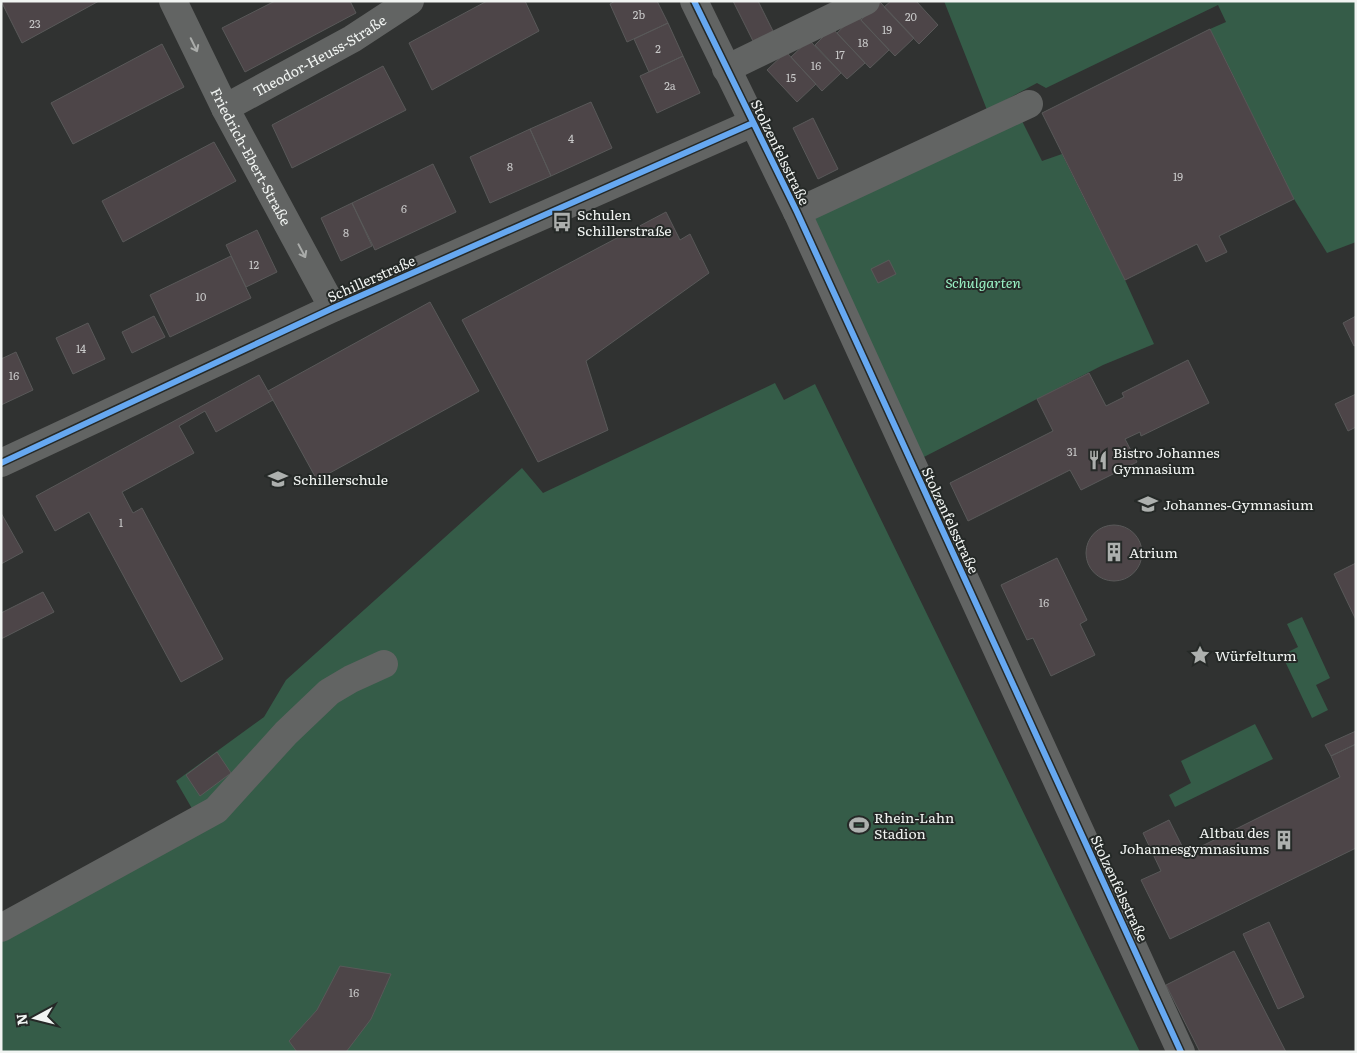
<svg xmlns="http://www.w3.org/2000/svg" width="1357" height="1053" viewBox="0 0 1357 1053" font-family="Literata,serif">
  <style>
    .green { fill: #355c48 }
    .building { fill: #4d4548; stroke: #595959 }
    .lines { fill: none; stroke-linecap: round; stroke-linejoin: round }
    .minor { stroke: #626463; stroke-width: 28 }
    .cycleway-casing { stroke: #252927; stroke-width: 9 }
    .cycleway { stroke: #66a8f1; stroke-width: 6 }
    .oneway { stroke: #aaacaa }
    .labels { text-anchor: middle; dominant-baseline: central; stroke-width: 4; stroke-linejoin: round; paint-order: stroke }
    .number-label { font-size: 11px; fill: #c8c8c8 }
    .street-label { font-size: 14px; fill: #f1f4f2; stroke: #252927 }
    .poi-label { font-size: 14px; fill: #f1f4f2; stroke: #252927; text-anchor: start }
    .park-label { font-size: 14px; font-style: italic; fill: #9af2c5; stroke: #252927 }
  </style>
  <rect width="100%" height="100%" fill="#303231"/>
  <!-- green -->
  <path class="green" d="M944,1H1356V242L1327,253L1294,199L1210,29L1226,22L1218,5L1046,88L1037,83L987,110Z
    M1020,117L1042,161L1062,154L1125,280L1154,344L1103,365L920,459L813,216Z
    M775,383L784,400L815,384L1140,1052H1V922L194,812L176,781L264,717L286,680L522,468L543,493Z
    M1302,617L1330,678L1316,685L1328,710L1312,718L1282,655L1298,647L1287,624Z
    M1255,724L1273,759L1175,807L1169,795L1191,783L1181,761Z"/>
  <!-- building -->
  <path class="building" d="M1,1H99L22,43Z
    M275,1H350L356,13L245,72L222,28Z
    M487,1H525L539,31L432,90L409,43Z
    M615,1H657L668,23L627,42L610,4Z
    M733,1H758L773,31L753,41Z
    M891,1H916L938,25L919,44L884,7Z
    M880,2L914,38L895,56L861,20Z
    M856,15L889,50L870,68L837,33Z
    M668,23L683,56L649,72L634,39Z
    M832,28L865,63L847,79L815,45Z
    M1210,29L1294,199L1219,236L1227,252L1206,262L1197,244L1125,280L1042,113Z
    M809,40L841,73L822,91L791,57Z
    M162,44L184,87L73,144L51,103Z
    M786,52L816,84L797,102L767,70Z
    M683,56L700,93L657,113L640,76Z
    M383,66L406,110L292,168L272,125Z
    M591,102L612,148L551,176L530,129Z
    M813,118L838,169L818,179L793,128Z
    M530,129L551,176L490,203L470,157Z
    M214,142L236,181L123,242L102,201Z
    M433,164L456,212L375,250L352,203Z
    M352,203L372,246L341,261L321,218Z
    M666,212L680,240L690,234L709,273L586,361L608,430L538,462L462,320Z
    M257,230L277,272L246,287L226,245Z
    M231,256L251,298L170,337L150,295Z
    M889,260L896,274L878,283L871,269Z
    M430,302L479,391L317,480L268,391Z
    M154,316L165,337L132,353L122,332Z
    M1356,316V345L1354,346L1343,323Z
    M88,323L105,359L73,374L56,338Z
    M16,352L33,390L1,405V359Z
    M1188,360L1209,403L1141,436L1140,432L1125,439L1137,462L1081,490L1070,470L968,521L950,483L1053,431L1037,399L1089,373L1106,406L1124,397L1122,393Z
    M259,375L273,400L216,432L205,411L179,426L194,453L122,492L133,513L142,508L223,659L181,682L89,512L55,531L36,496Z
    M1356,394V427L1348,431L1335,404Z
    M1,513L23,552L1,564Z
    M1086 553a28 28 0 1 1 56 0a28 28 0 1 1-56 0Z
    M1057,558L1087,620L1080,624L1095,655L1051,676L1033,638L1027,640L1001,585Z
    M1356,563V620L1334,574Z
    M43,592L54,612L1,639V613Z
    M1356,731V744L1331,756L1325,745Z
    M1356,744V848L1170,939L1141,880L1161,871L1143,833L1169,820L1186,854L1340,777L1331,756Z
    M217,752L231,773L200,796L186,775Z
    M1269,922L1304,997L1278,1009L1243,934Z
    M1234,951L1286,1052H1200L1166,985Z
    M340,966L391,974L371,1019L346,1052H297L289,1041L317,1010Z"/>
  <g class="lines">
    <!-- minor -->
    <g class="minor">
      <path id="s1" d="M173,1L225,108L333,308"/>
      <path d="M694,1L797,212L1181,1052"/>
      <path d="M726,69L866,1"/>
      <path id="s2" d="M225,108L352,39L410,1"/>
      <path d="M797,212L1029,104"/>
      <path d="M1,463L333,308L753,123"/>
      <path d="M1,928L216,810L286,733L329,692L351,679L384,664"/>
    </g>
    <defs>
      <path id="cycleway" d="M694,1L797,212L1181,1052
        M1,463L333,308L753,123"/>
    </defs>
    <!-- cycleway casing -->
    <use href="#cycleway" class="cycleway-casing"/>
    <!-- cycleway -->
    <use href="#cycleway" class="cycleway"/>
  </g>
  <!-- one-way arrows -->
  <defs><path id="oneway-shaft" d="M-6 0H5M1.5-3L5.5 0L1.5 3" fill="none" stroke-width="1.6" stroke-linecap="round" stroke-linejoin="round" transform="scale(1.25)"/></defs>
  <g class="oneway">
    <use href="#oneway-shaft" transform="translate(194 45) rotate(64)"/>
    <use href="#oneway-shaft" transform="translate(302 251) rotate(62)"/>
  </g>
  <!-- icons -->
  <defs>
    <symbol id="bus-bare" viewBox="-9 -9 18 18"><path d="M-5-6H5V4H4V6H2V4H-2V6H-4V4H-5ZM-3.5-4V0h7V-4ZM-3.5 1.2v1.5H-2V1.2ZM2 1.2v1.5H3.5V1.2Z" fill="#adb0ae" stroke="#252927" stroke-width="2.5" paint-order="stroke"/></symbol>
    <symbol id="restaurant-bare" viewBox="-9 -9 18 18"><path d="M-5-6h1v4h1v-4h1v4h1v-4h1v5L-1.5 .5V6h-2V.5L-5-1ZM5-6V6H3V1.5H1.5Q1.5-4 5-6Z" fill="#adb0ae" stroke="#252927" stroke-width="2.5" paint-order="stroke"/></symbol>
    <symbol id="school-bare" viewBox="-9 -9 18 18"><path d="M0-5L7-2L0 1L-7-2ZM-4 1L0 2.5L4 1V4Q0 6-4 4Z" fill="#adb0ae" stroke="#252927" stroke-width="2.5" paint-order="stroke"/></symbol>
    <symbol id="building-bare" viewBox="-9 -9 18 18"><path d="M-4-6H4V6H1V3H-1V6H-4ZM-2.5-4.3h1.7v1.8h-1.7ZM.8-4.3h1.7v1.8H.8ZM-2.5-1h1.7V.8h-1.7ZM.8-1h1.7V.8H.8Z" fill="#adb0ae" stroke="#252927" stroke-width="2.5" paint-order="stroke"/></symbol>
    <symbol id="sight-bare" viewBox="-9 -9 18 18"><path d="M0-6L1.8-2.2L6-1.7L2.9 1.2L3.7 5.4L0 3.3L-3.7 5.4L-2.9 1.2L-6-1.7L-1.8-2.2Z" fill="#adb0ae" stroke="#252927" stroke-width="2.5" paint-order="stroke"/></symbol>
    <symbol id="stadium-bare" viewBox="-9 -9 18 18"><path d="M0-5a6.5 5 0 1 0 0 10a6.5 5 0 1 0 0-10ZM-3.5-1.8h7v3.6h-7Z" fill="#adb0ae" stroke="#252927" stroke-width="2.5" paint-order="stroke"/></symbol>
  </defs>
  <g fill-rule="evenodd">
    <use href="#bus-bare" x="548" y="208" width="28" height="28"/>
    <use href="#restaurant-bare" x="1084" y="446" width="28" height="28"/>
    <use href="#school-bare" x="264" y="465" width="28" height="28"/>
    <use href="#school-bare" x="1134" y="490" width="28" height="28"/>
    <use href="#building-bare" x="1100" y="538" width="28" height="28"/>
    <use href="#sight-bare" x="1186" y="641" width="28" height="28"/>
    <use href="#stadium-bare" x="845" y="811" width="28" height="28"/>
    <use href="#building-bare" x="1270" y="826" width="28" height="28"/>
  </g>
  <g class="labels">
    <!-- number labels -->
    <g class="number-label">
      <text x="639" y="14">2b</text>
      <text x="911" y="16">20</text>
      <text x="35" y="23">23</text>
      <text x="887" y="29">19</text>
      <text x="863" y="42">18</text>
      <text x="658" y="48">2</text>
      <text x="840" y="54">17</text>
      <text x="816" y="65">16</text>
      <text x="791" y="77">15</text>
      <text x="670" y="85">2a</text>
      <text x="571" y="138">4</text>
      <text x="510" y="166">8</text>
      <text x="1178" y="176">19</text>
      <text x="404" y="208">6</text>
      <text x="346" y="232">8</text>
      <text x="254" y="264">12</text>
      <text x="201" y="296">10</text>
      <text x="81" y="348">14</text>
      <text x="14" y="375">16</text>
      <text x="1072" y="451">31</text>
      <text x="121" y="522">1</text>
      <text x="1044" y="602">16</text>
      <text x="354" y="992">16</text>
    </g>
    <!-- street labels -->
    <g class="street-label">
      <text stroke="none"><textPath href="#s2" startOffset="108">Theodor-Heuss-Straße</textPath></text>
      <text transform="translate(781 152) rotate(64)">Stolzenfelsstraße</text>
      <text stroke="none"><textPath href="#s1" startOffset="174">Friedrich-Ebert-Straße</textPath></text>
      <text transform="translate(371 278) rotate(-24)">Schillerstraße</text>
      <text transform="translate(951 520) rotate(65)">Stolzenfelsstraße</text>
      <text transform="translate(1120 888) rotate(65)">Stolzenfelsstraße</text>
    </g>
    <!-- poi labels -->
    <g class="poi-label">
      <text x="577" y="214">Schulen<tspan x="577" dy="16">Schillerstraße</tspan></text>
      <text x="1113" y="452">Bistro Johannes<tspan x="1113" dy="16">Gymnasium</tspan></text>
      <text x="293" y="479">Schillerschule</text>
      <text x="1163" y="504">Johannes-Gymnasium</text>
      <text x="1129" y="552">Atrium</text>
      <text x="1215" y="655">Würfelturm</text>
      <text x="874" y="817">Rhein-Lahn<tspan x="874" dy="16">Stadion</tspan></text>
      <text x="1269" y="832" text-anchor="end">Altbau des<tspan x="1269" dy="16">Johannesgymnasiums</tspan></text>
    </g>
    <!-- park labels -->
    <g class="park-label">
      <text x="983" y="282">Schulgarten</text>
    </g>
  </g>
  <!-- border -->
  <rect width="1357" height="1053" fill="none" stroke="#f1f4f2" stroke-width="5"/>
  <!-- north arrow -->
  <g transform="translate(35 1018) rotate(263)" stroke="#252927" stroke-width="4" paint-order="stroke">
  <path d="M0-4L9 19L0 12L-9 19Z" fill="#f1f4f2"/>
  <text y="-8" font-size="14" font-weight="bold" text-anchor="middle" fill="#f1f4f2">N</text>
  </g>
</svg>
